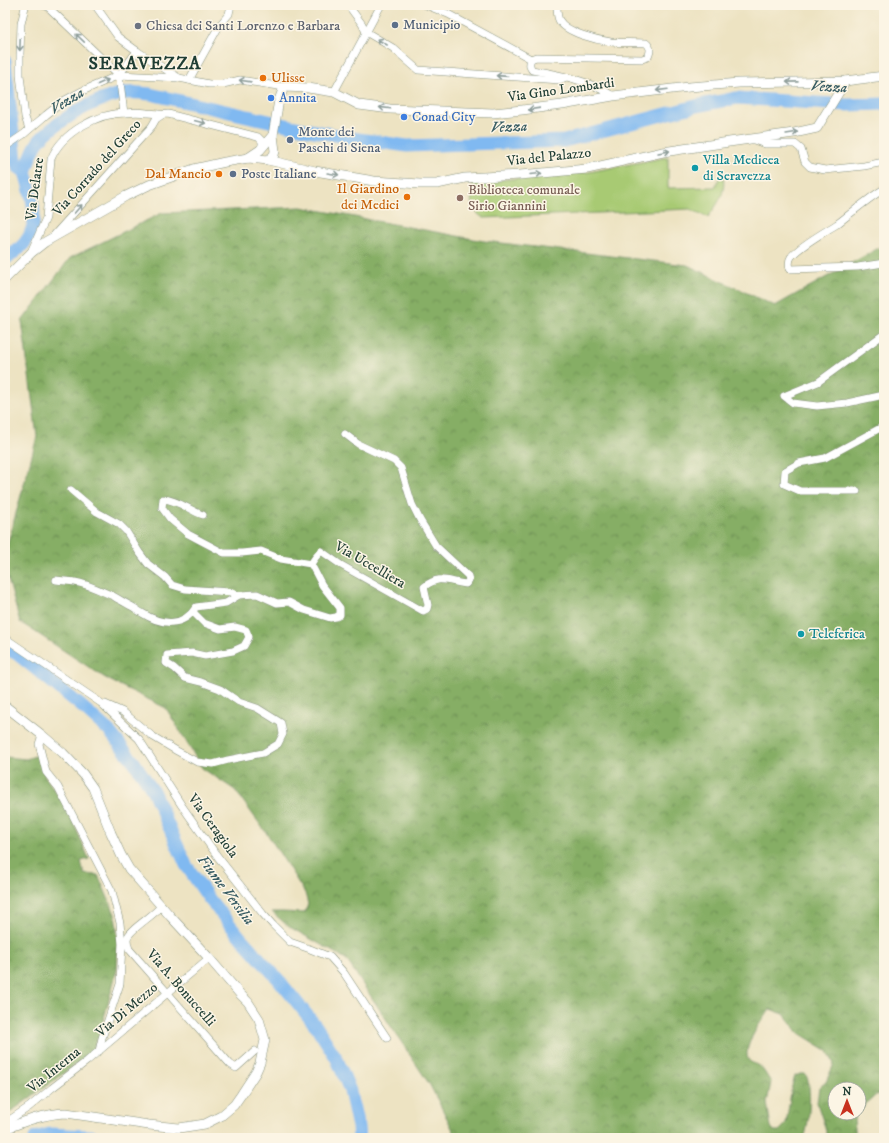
<svg xmlns="http://www.w3.org/2000/svg" width="889" height="1143" viewBox="0 0 889 1143" font-family="'IM FELL DW Pica',serif">
  <style>
    .green { fill: #a8ca73; stroke: #648454 }
    .forest { fill: url(#forest-crowns); stroke: #52764c }
    .lines { fill: none; stroke-linecap: round; stroke-linejoin: round }
    .river { stroke: #80b9f1; stroke-width: 13 }
    .minor-casing { stroke: #86907b; stroke-width: 8 }
    .secondary-casing { stroke: #86907b; stroke-width: 10 }
    .minor { stroke: #fff; stroke-width: 7 }
    .secondary { stroke: #fff; stroke-width: 9 }
    .oneway { stroke: #8f9e9a }
    .service-dot { fill: #5c6f8a; stroke: #fcf5e5; stroke-width: 1.5 }
    .worship-dot { fill: #6b7280; stroke: #fcf5e5; stroke-width: 1.5 }
    .food-dot { fill: #e8710a; stroke: #fcf5e5; stroke-width: 1.5 }
    .shop-dot { fill: #3f7fe0; stroke: #fcf5e5; stroke-width: 1.5 }
    .culture-dot { fill: #0f9aa8; stroke: #fcf5e5; stroke-width: 1.5 }
    .education-dot { fill: #8d6e63; stroke: #fcf5e5; stroke-width: 1.5 }
    .labels { text-anchor: middle; dominant-baseline: central; stroke-width: 3; stroke-linejoin: round; paint-order: stroke }
    .service-label { font-size: 14px; fill: #4e5e75; stroke: #fcf5e5; text-anchor: start }
    .worship-label { font-size: 14px; fill: #5b616d; stroke: #fcf5e5; text-anchor: start }
    .food-label { font-size: 14px; fill: #c56008; stroke: #fcf5e5; text-anchor: end }
    .street-label { font-size: 14px; fill: #1f3d34; stroke: #fcf5e5 }
    .shop-label { font-size: 14px; fill: #366cbe; stroke: #fcf5e5; text-anchor: start }
    .culture-label { font-size: 14px; fill: #0d838f; stroke: #fcf5e5; text-anchor: start }
    .education-label { font-size: 14px; fill: #785e54; stroke: #fcf5e5; text-anchor: start }
    .water-label { font-size: 15px; font-style: italic; fill: #375c63; stroke: #fcf5e5 }
    .district-label { font-size: 18px; font-weight: bold; letter-spacing: 1px; fill: #1f3d34; stroke: #fcf5e5 }
  </style>
  <defs>
    <pattern id="forest-crowns" width="20" height="18" patternUnits="userSpaceOnUse"><rect width="20" height="18" fill="#86ae65"/><path d="M2 6a3 3 0 1 1 6 0M12 15a3 3 0 1 1 6 0" fill="none" stroke="#6d8f54"/></pattern>
  </defs>
  <rect width="100%" height="100%" fill="#fcf5e5"/>
  <filter id="ink" filterUnits="userSpaceOnUse"><feTurbulence type="fractalNoise" baseFrequency=".025" numOctaves="2"/><feDisplacementMap in="SourceGraphic" scale="8" xChannelSelector="R" yChannelSelector="G"/><feConvolveMatrix kernelMatrix="1 2 1 2 8 2 1 2 1" color-interpolation-filters="sRGB"/></filter>
  <filter id="wash" filterUnits="userSpaceOnUse"><feTurbulence type="fractalNoise" baseFrequency=".012" numOctaves="4" result="noise"/><feDisplacementMap in="SourceGraphic" scale="16" xChannelSelector="R" yChannelSelector="G"/><feGaussianBlur stdDeviation="0.9" result="paint"/><feColorMatrix in="noise" values="0 0 0 0 0 0 0 0 0 0 0 0 0 0 0 0 0 1.4 0 .05"/><feComposite in="paint" operator="in"/></filter>
  <g filter="url(#wash)">
    <rect width="100%" height="100%" fill="#ede3c2"/>
    <path class="green" d="M 668,157 L 668,188 L 715,187 L 722,173 C 728,190 718,204 708,217 L 690,209 L 484,218 C 468,209 471,201 473,184 L 476,182 L 589,172 Z"/>
    <g class="forest">
      <path d="M 301,207 L 484,241 L 687,265 L 775,306 L 884,245 L 884,1093 L 876,1095 L 859,1110 L 859,1089 L 835,1089 L 835,1113 L 857,1113 L 854,1120 L 856,1138 L 826,1138 L 826,1130 L 817,1103 L 819,1088 L 826,1082 L 834,1064 L 828,1051 L 799,1033 L 784,1014 L 770,1009 C 763,1018 742,1047 748,1059 C 750,1063 754,1063 758,1065 C 763,1068 767,1077 771,1082 L 767,1103 L 771,1127 L 774,1131 L 779,1131 L 786,1124 L 792,1086 L 795,1076 L 800,1074 L 805,1074 C 813,1083 809,1127 804,1138 L 457,1138 L 430,1085 L 346,959 L 288,926 L 272,912 L 282,912 L 305,913 L 308,904 L 305,893 L 270,838 L 235,790 L 202,768 L 166,708 L 107,679 L 20,622 L 5,568 L 5,553 L 37,437 L 22,321 L 70,258 L 162,213 Z"/>
      <polygon points="38,755 45,776 69,812 89,859 81,861 84,874 98,875 115,914 118,940 117,970 99,1036 93,1049 79,1062 5,1116 5,757 26,759"/>
    </g>
    <g class="lines">
      <g class="river">
        <polyline points="5,61 16,160 18,167 25,172"/>
        <path d="M 25,172 C 29,162 32,150 39,141 C 43,136 49,131 54,127 C 76,110 99,98 126,93 C 133,92 142,93 150,94 L 309,130 L 358,139 L 407,146 L 564,141 L 696,106 L 737,98 L 848,105 L 884,104"/>
        <path d="M 5,259 C 12,254 21,249 26,241 C 41,221 31,194 25,172"/>
        <polyline points="5,648 17,654 80,705 109,731 134,762 153,791 186,865 210,900 241,938 278,979 316,1026 337,1059 350,1091 358,1127 359,1138"/>
        <polyline points="35,1138 50,1134 89,1136 100,1138"/>
      </g>
    </g>
  </g>
  <g filter="url(#ink)">
    <g class="lines">
      <defs>
        <g id="minor">
          <polyline points="43,5 47,6 119,75"/>
          <polyline points="95,5 118,37 137,51 179,78"/>
          <polyline points="348,5 362,24 366,32 393,48 418,70 559,80 564,78"/>
          <polyline points="426,5 448,14 531,59"/>
          <path d="M 557,5 C 557,10 557,16 559,20 C 566,33 597,40 611,42 C 622,43 634,42 646,43 C 651,47 651,51 648,57 L 642,59 L 536,57 L 531,59 C 529,63 529,66 532,70 C 560,75 589,80 613,96"/>
          <polyline points="25,7 21,24 20,54 20,75 25,117 29,129"/>
          <polyline points="189,80 219,26 229,14 231,5"/>
          <polyline points="334,92 381,5"/>
          <polyline points="124,113 119,75 137,51"/>
          <polyline points="751,139 765,144 795,144 801,149 805,162 810,167 825,170 864,166 884,162"/>
          <polyline points="5,147 24,134 46,115 65,100 80,92 119,75 179,78 209,84 223,84 240,80 284,87"/>
          <path d="M 884,189 C 867,199 853,212 837,224 C 825,232 799,246 791,257 C 789,260 789,265 790,269 L 858,267 L 884,263"/>
          <polyline points="55,234 152,126 156,119 162,115"/>
          <path d="M 31,252 L 46,218 L 51,159 C 62,132 98,113 126,113 C 133,112 140,112 147,113 C 155,113 161,115 168,114 L 258,137 L 262,141 L 262,148"/>
          <polyline points="884,334 818,382 784,396 793,403 817,406 847,403 884,395"/>
          <polyline points="71,490 97,512 119,524 126,531 139,552 148,564 165,577 172,585 185,589 230,592 239,595"/>
          <polyline points="857,491 800,491 784,484 785,471 799,463 825,458 884,426"/>
          <path d="M 203,515 C 189,510 178,500 163,499 L 162,508 L 170,519 L 188,534 L 224,553 L 242,553 L 261,551 L 281,559 L 311,564"/>
          <path d="M 311,564 L 315,558 L 321,551 L 341,565 L 423,611 L 427,609 L 428,605 L 424,587 C 440,574 448,582 466,584 L 469,580 L 468,576 L 436,546 L 420,520 L 412,504 L 401,468 L 394,461 L 358,444 L 345,434"/>
          <path d="M 56,580 C 63,581 69,581 75,582 C 88,584 101,591 113,596 C 118,599 124,602 129,605 C 134,607 138,611 142,613 C 161,625 183,628 196,607 L 226,603 L 239,595 L 257,594 L 277,603 L 289,602 L 304,610 L 330,618 L 336,617 L 340,615 L 340,608 L 322,585 L 311,564"/>
          <polyline points="5,638 101,703 139,739 182,806 218,857 263,914 273,925 290,942 310,949 330,957 344,973 387,1038"/>
          <polyline points="105,704 123,712 152,736 177,751 197,762 213,764 228,760 263,753 278,744 283,734 281,723 257,708 239,702 220,689 201,682 185,678 174,668 166,663 167,655 192,653 205,656 233,651 244,646 249,637 246,630 235,627 220,629 204,623 193,612"/>
          <polyline points="42,735 39,744 46,772 58,787 112,891 120,923 122,944 120,984 102,1038 99,1051"/>
          <path d="M 161,906 C 155,915 128,930 127,939 C 127,942 128,946 129,949 L 230,1064 L 236,1068 L 255,1051"/>
          <polyline points="5,1123 29,1107 52,1088 87,1061 209,958"/>
        </g>
        <g id="secondary">
          <polyline points="248,158 260,150 273,135"/>
          <polyline points="268,160 274,155 275,151 273,135 279,100 284,87 308,88 334,92 359,105 390,109 493,113 522,110 562,105 613,96 689,87 739,83 845,81 884,76"/>
          <polyline points="5,279 31,253 45,242 126,196 149,185 194,169 225,162 248,158 268,160 315,171 374,181 420,184 437,184 465,178 520,175 587,169 663,152 729,142 794,133 817,128 839,92 845,81"/>
          <path d="M 5,706 L 42,735 L 63,753 L 83,774 L 93,788 L 111,833 L 121,855 L 129,869 L 171,917 L 209,958 L 240,994 L 248,1002 L 259,1019 L 265,1040 L 260,1063 L 256,1072 L 241,1095 L 234,1105 L 221,1116 L 205,1124 L 179,1128 L 149,1125 L 66,1113 C 44,1114 25,1121 5,1129"/>
        </g>
      </defs>
      <use href="#minor" class="minor-casing"/>
      <use href="#secondary" class="secondary-casing"/>
      <use href="#minor" class="minor"/>
      <use href="#secondary" class="secondary"/>
    </g>
    <defs><path id="oneway-shaft" d="M-6 0H5M1.5-3L5.5 0L1.5 3" fill="none" stroke-width="1.6" stroke-linecap="round" stroke-linejoin="round"/></defs>
    <g class="oneway">
      <use href="#oneway-shaft" transform="translate(80 38) rotate(-136)"/>
      <use href="#oneway-shaft" transform="translate(382 42) rotate(-150)"/>
      <use href="#oneway-shaft" transform="translate(20 45) rotate(92)"/>
      <use href="#oneway-shaft" transform="translate(502 76) rotate(-176)"/>
      <use href="#oneway-shaft" transform="translate(245 81) rotate(-172)"/>
      <use href="#oneway-shaft" transform="translate(103 82) rotate(-24)"/>
      <use href="#oneway-shaft" transform="translate(792 82) rotate(179)"/>
      <use href="#oneway-shaft" transform="translate(662 90) rotate(173)"/>
      <use href="#oneway-shaft" transform="translate(385 108) rotate(-173)"/>
      <use href="#oneway-shaft" transform="translate(534 109) rotate(172)"/>
      <use href="#oneway-shaft" transform="translate(200 122) rotate(14)"/>
      <use href="#oneway-shaft" transform="translate(792 133) rotate(-9)"/>
      <use href="#oneway-shaft" transform="translate(664 152) rotate(-10)"/>
      <use href="#oneway-shaft" transform="translate(333 174) rotate(9)"/>
      <use href="#oneway-shaft" transform="translate(536 174) rotate(-5)"/>
      <use href="#oneway-shaft" transform="translate(78 209) rotate(-48)"/>
    </g>
  </g>
  <g class="service-dot">
    <circle cx="395" cy="25" r="4"/>
    <circle cx="290" cy="140" r="4"/>
    <circle cx="233" cy="174" r="4"/>
  </g>
  <circle class="worship-dot" cx="138" cy="26" r="4"/>
  <g class="food-dot">
    <circle cx="263" cy="78" r="4"/>
    <circle cx="219" cy="174" r="4"/>
    <circle cx="407" cy="197" r="4"/>
  </g>
  <g class="shop-dot">
    <circle cx="271" cy="98" r="4"/>
    <circle cx="404" cy="117" r="4"/>
  </g>
  <g class="culture-dot">
    <circle cx="695" cy="168" r="4"/>
    <circle cx="801" cy="634" r="4"/>
  </g>
  <circle class="education-dot" cx="460" cy="198" r="4"/>
  <g class="labels">
    <g class="service-label">
      <text x="403" y="25">Municipio</text>
      <text x="298" y="132">Monte dei<tspan x="298" dy="16">Paschi di Siena</tspan></text>
      <text x="241" y="174">Poste Italiane</text>
    </g>
    <g class="worship-label">
      <text x="146" y="26">Chiesa dei Santi Lorenzo e Barbara</text>
    </g>
    <g class="food-label">
      <text x="271" y="78" text-anchor="start">Ulisse</text>
      <text x="211" y="174">Dal Mancio</text>
      <text x="399" y="189">Il Giardino<tspan x="399" dy="16">dei Medici</tspan></text>
    </g>
    <g class="street-label">
      <text transform="translate(561 90) rotate(-8)">Via Gino Lombardi</text>
      <text transform="translate(549 157) rotate(-6)">Via del Palazzo</text>
      <text transform="translate(97 168) rotate(-48)">Via Corrado del Greco</text>
      <text transform="translate(35 189) rotate(-82)">Via Delatre</text>
      <text transform="translate(370 565) rotate(30)">Via Uccelliera</text>
      <text transform="translate(213 826) rotate(54)">Via Ceragiola</text>
      <text transform="translate(181 988) rotate(49)">Via A. Bonuccelli</text>
      <text transform="translate(127 1010) rotate(-40)">Via Di Mezzo</text>
      <text transform="translate(54 1070) rotate(-39)">Via Interna</text>
    </g>
    <g class="shop-label">
      <text x="279" y="98">Annita</text>
      <text x="412" y="117">Conad City</text>
    </g>
    <g class="culture-label">
      <text x="703" y="160">Villa Medicea<tspan x="703" dy="16">di Seravezza</tspan></text>
      <text x="809" y="634">Teleferica</text>
    </g>
    <g class="education-label">
      <text x="468" y="190">Biblioteca comunale<tspan x="468" dy="16">Sirio Giannini</tspan></text>
    </g>
    <g class="water-label">
      <text transform="translate(829 87) rotate(3)">Vezza</text>
      <text transform="translate(67 101) rotate(-32)">Vezza</text>
      <text transform="translate(509 127) rotate(-2)">Vezza</text>
      <text transform="translate(226 890) rotate(53)">Fiume Versilia</text>
    </g>
    <g class="district-label">
      <text x="145" y="64">SERAVEZZA</text>
    </g>
  </g>
  <rect width="889" height="1143" fill="none" stroke="#fcf5e5" stroke-width="20"/>
  <g transform="translate(847 1101)"><circle r="19" fill="#fcf5e5" stroke="#a4ab9e"/>
  <path d="M0-3L7 15L0 10L-7 15Z" fill="#c8321e"/>
  <text y="-6" font-size="11" font-weight="bold" text-anchor="middle" fill="#1f3d34">N</text>
  </g>
</svg>
